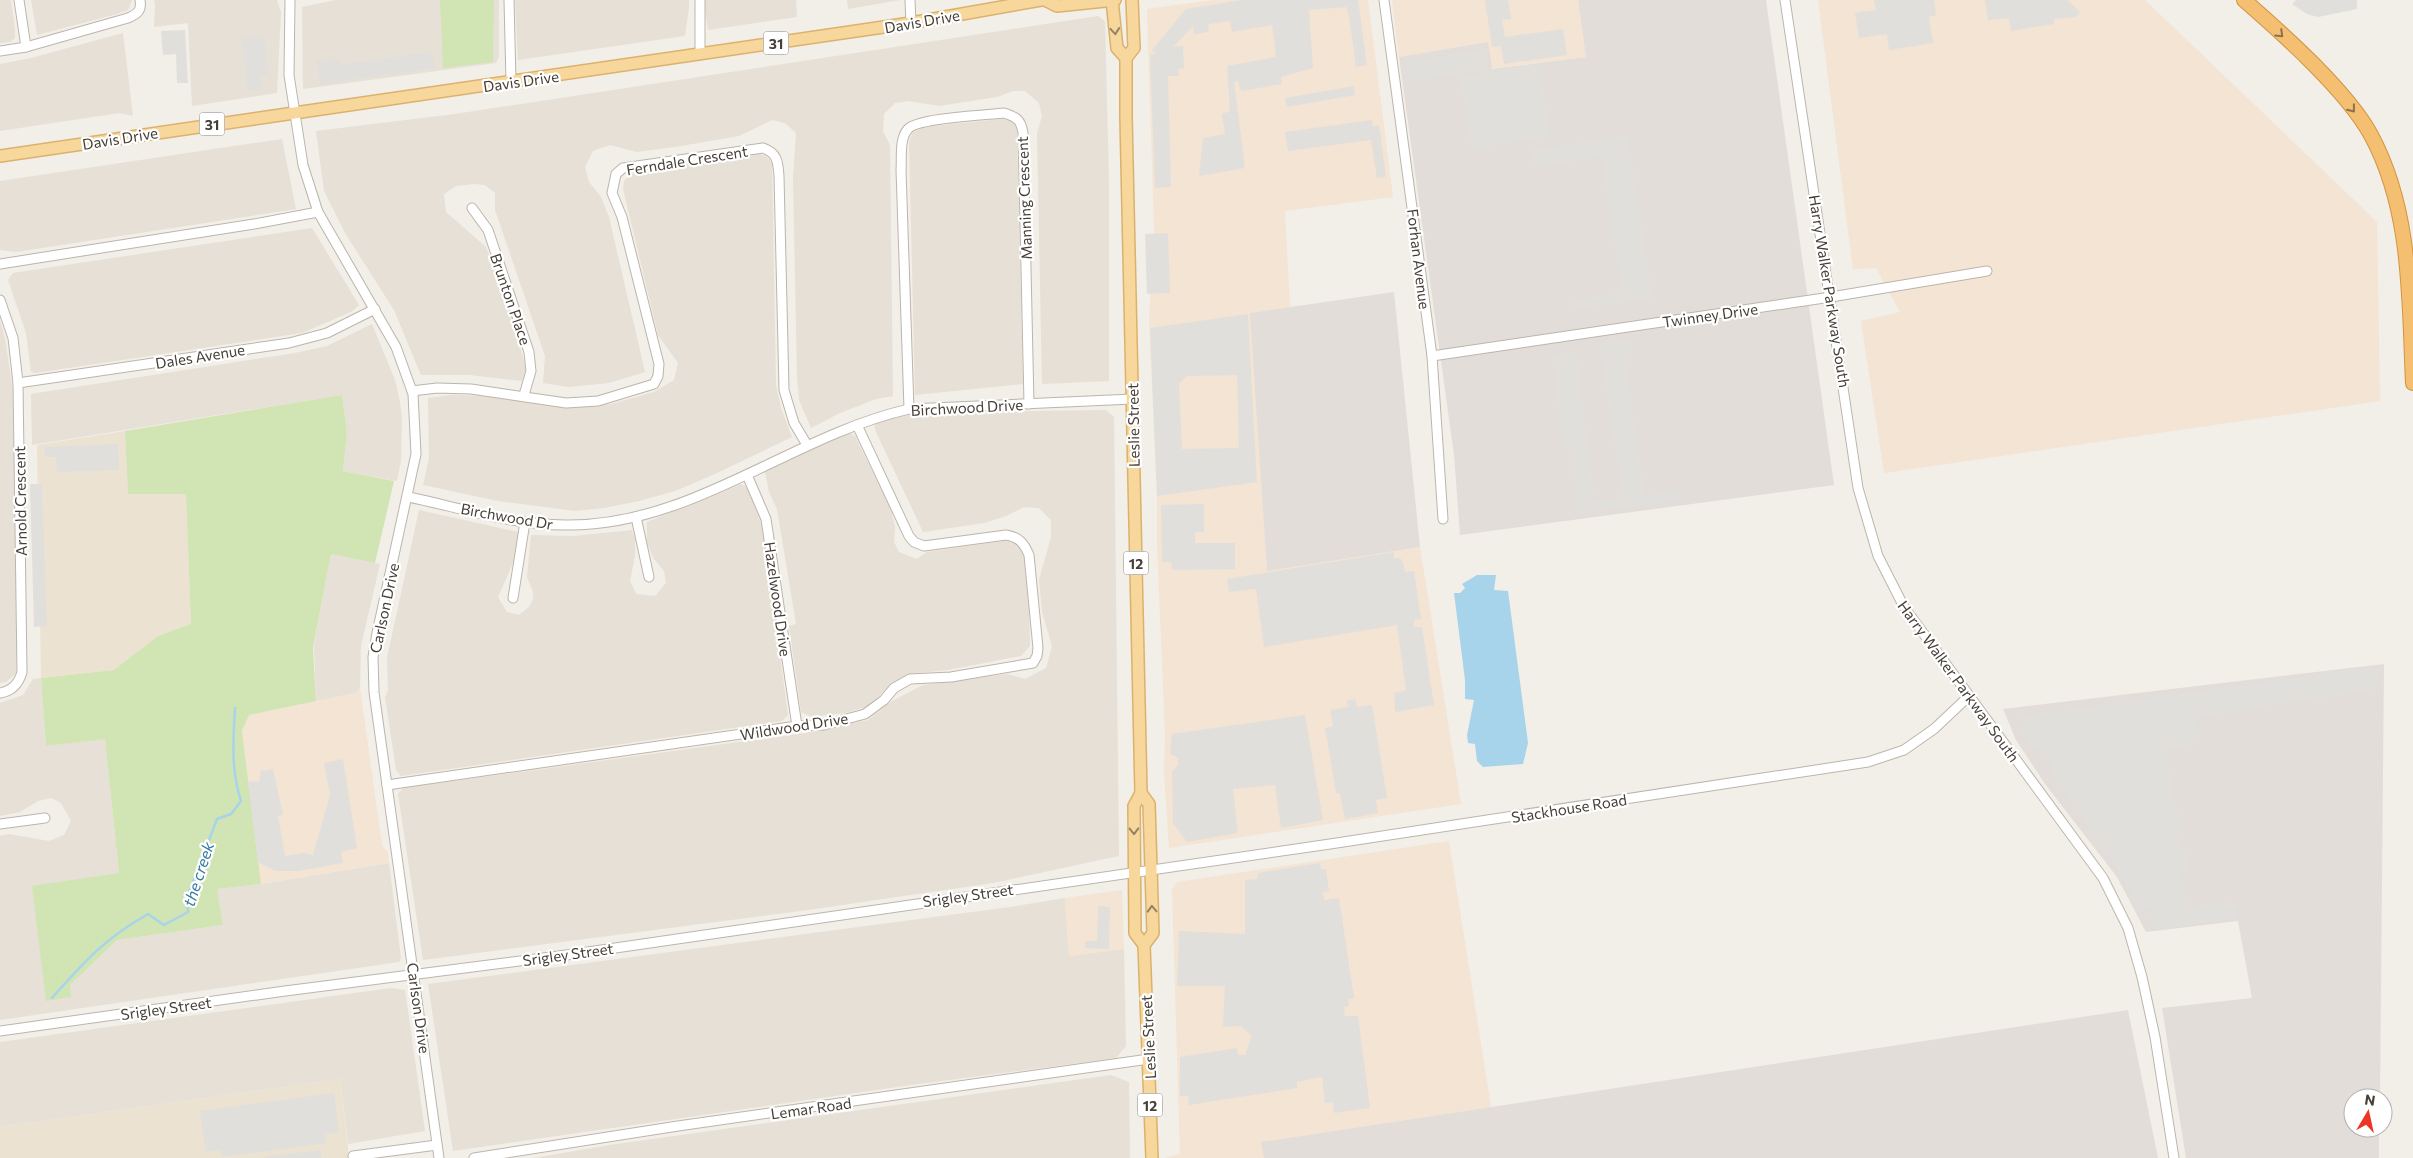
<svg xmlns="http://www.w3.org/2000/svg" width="2413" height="1158" viewBox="0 0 2413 1158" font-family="Commissioner,sans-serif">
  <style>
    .residential { fill: #e6e0d6 }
    .commercial { fill: #f3e4d4 }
    .industrial { fill: #e2ddd9 }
    .education { fill: #ebe2d2 }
    .green { fill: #d1e4b3 }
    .parking { fill: #e1dfdc; fill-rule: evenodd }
    .water { fill: #a8d4eb }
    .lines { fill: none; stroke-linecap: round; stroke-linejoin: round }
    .stream { stroke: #a8d4eb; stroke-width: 2.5 }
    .minor-casing { stroke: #bdb5ab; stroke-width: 11 }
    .major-casing { stroke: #dbb26d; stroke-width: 14 }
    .highway-casing { stroke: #d39341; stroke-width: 16 }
    .minor { stroke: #fff; stroke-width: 9 }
    .major { stroke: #f7d79c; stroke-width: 11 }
    .highway { stroke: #f4bf71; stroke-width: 14 }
    .oneway { stroke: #958364 }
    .oneway2 { stroke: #8b724e }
    .labels { text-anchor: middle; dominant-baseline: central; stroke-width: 4.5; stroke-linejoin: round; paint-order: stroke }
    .shield { fill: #fff; stroke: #7d7973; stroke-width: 1 }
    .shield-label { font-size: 14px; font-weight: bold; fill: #453f37 }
    .street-label { font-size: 15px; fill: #453f37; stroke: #fff }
    .water-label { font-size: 16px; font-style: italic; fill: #357ba2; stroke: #fff }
  </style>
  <rect width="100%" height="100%" fill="#f2eee8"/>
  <g class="residential">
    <polygon points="0,0 11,0 15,29 15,38 10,42 0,43"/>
    <polygon points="31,0 132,0 128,10 117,14 37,35"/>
    <polygon points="154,0 277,0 281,12 277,93 192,106 188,23 154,27 155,5"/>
    <polygon points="336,0 499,0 499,57 496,63 303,89 302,7"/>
    <polygon points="515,0 689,0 689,7 685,36 518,60"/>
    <polygon points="704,0 796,0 797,17 708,30"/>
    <polygon points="847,0 900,0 848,9"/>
    <polygon points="1098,16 1105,21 1109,181 1109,381 1042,384 1037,133 1042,116 1039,103 1025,91 1013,91 997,97 939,106 909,101 895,103 884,114 883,131 890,145 893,396 876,399 840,413 811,428 799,400 797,377 793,178 796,133 785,123 772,120 739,136 681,146 637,152 610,145 593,151 585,167 589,182 601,197 609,217 645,372 609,383 569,387 543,383 545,356 495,210 495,193 485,185 474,184 456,186 444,194 446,212 486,247 503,293 526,367 522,381 469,375 421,375 394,310 345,233 324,191 316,131 455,114"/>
    <polygon points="123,33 133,116 119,113 0,131 0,64 31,58"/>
    <polygon points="1011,118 1017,130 1023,384 915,395 909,142 913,132 924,127"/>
    <polygon points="282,139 296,209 16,252 0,250 0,181"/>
    <polygon points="758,154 766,156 772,163 776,385 781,408 792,437 715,474 675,491 639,501 604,508 575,511 498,501 423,485 429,458 428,398 452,395 492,396 573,407 611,404 654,392 674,380 678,363 658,335 623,189 624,181 632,174"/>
    <polygon points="312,228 359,305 351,312 302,333 35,373 31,372 26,333 8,280 13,273"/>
    <polygon points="0,321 5,338 13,393 17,646 16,673 6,682 0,683"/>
    <polygon points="372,324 395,380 400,402 402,418 401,461 397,481 343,471 347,432 342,395 32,445 31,394 295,353 327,346"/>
    <polygon points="1106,410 1114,417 1119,856 993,883 808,910 423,960 398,794 403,788 805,733 868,720 892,701 923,685 1007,674 1025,679 1046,668 1052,646 1042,612 1039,580 1051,537 1051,520 1039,508 1024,507 1006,516 984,523 923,532 876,432 874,422 903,415 953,412"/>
    <polygon points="847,432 855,436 891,510 895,526 894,542 899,552 917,559 927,552 1002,541 1015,541 1023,548 1029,603 1030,646 1021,656 948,670 908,674 887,688 869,706 845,713 812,717 801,712 789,626 796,624 777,509 769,492 765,472"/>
    <polygon points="741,484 747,487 763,528 788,715 782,721 401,776 396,770 385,697 388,690 387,658 419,510 518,532 514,561 498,597 507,612 519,615 529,607 533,599 533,592 527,577 531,535 574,536 632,530 635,539 635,556 630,581 636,594 655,596 666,583 664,571 654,559 647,543 647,522"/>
    <polygon points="331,554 380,564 361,646 360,688 356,693 316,701 314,645"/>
    <polygon points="41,678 46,746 105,738 119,873 70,985 117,940 223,925 216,889 261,884 389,863 401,958 399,962 0,1020 0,836 9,834 49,841 64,835 71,821 61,803 51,798 38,801 20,812 0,816 0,703 23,695 33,679"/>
    <polygon points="1065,898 1069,956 1124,949 1126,1046 1116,1058 911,1085 453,1151 428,984 1010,907"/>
    <polygon points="391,988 405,990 425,1131 348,1144 340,1079 0,1127 0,1042"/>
    <polygon points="1111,1075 1129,1082 1130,1158 534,1158 609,1145"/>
  </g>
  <g class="commercial">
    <polygon points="1213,0 1368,0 1393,197 1285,211 1290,307 1251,313 1267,570 1420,547 1461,804 1169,848 1164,772 1165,735 1157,546 1157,496 1149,319 1154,229 1147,9"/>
    <polygon points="1392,0 1578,0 1586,57 1491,69 1487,42 1399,57"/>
    <polygon points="1818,0 2145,0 2377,222 2380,401 1884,473 1861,321 1900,312 1876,268 1853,269"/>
    <polygon points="360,688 382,845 388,853 389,863 261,884 242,731 249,715 355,693"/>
    <polygon points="1449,841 1491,1107 1262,1142 1264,1158 1165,1158 1180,1154 1172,890 1177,882"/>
    <polygon points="1122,890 1124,949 1069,956 1065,898"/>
  </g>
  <g class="industrial">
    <polygon points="1578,0 1766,0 1834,485 1460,535 1454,455 1399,57 1488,42 1492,69 1586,57"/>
    <polygon points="1394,292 1420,547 1267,571 1250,313"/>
    <polygon points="2384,664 2380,1098 2353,1098 2353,1128 2379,1128 2379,1158 2186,1158 2162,1008 2252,998 2238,921 2146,932 2117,877 2045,784 2016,740 2003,709"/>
    <polygon points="2128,1010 2158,1158 1264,1158 1261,1142"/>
  </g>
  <g class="education">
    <polygon points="125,431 128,494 186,494 191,624 158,636 114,670 41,678 37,445"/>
    <polygon points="340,1079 349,1158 0,1158 0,1127"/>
  </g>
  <g class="green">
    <polygon points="440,0 494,0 493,62 443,68"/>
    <polygon points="342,395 347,432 343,471 394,481 375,563 331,554 313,648 316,701 249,715 242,731 261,884 217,889 223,925 117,940 70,985 71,997 46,1001 32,886 119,873 105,739 46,746 41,678 114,670 158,636 191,624 186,494 128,494 125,431"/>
  </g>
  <g class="parking">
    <polygon points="1243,0 1358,0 1367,65 1356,67 1349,16 1346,7 1309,10 1313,68 1281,77 1282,84 1241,91 1238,81 1234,82 1245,168 1199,176 1203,138 1225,134 1222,114 1230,111 1227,66 1276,57 1272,25 1232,32 1230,21 1209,24 1208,32 1194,34 1193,26 1173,47 1183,46 1184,68 1178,69 1179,76 1168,76 1171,187 1155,188 1150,55 1157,53 1152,50 1186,9"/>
    <polygon points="1485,0 1508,0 1511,19 1502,20 1505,37 1563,29 1567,55 1504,64 1501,46 1492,47"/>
    <polygon points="1874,0 1934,0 1936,15 1929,17 1933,43 1889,50 1887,34 1859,38 1855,13 1876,10"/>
    <polygon points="1985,0 2067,0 2080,12 2076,17 2054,19 2054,24 2011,31 2009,18 1988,20"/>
    <polygon points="2296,0 2357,0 2357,9 2318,17 2307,14 2292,4"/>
    <polygon points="185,30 188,83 177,83 176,54 163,55 161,31"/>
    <polygon points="264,36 268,74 260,76 261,89 248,91 242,38"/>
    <polygon points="1485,50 1487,70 1408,81 1405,62"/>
    <polygon points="432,52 435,68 320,84 317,61 339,58 340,65"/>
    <polygon points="1538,64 1550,136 1473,149 1461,77"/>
    <polygon points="1354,86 1355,95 1287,107 1285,98"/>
    <polygon points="1372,120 1373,126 1379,125 1386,177 1377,178 1371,140 1288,151 1285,132"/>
    <polygon points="1627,136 1652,298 1574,308 1573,301 1622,293 1602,157 1534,166 1532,150"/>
    <polygon points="1168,233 1170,293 1147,294 1145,234"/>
    <path d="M 1248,314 L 1257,482 L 1157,496 L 1150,328 ZM 1237,375 L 1239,448 L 1182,449 L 1179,384 L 1187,376 Z"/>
    <polygon points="1629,340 1632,357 1625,358 1644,496 1680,491 1681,500 1577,514 1574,448 1564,449 1553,355 1576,352 1594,502 1623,498 1600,345"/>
    <polygon points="118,444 119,470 57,472 56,457 45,457 44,447"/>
    <polygon points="30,484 42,484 47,626 34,627"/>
    <polygon points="1204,504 1204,532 1195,532 1195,543 1235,543 1235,569 1172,570 1171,562 1162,562 1161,505"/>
    <polygon points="1394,552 1394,558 1400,558 1403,562 1405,572 1414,571 1421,619 1414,620 1414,627 1422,627 1434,705 1395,712 1394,693 1406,690 1397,625 1264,647 1256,589 1229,592 1227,579"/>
    <polygon points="2372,667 2372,673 2378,673 2377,688 2197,717 2201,743 2166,748 2175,810 2181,810 2182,829 2177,830 2180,852 2186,852 2188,871 2181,873 2187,908 2234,902 2237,918 2154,929 2150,908 2141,909 2100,842 2050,770 2054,765 2039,746 2033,751 2021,731 2026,729 2021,717"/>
    <polygon points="1355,699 1357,707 1372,705 1387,798 1376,800 1378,813 1345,819 1340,793 1336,793 1325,728 1333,726 1330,710 1348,707 1347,701"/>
    <polygon points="1305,715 1323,820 1281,828 1275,785 1233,789 1238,833 1187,842 1173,823 1172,772 1178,765 1178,758 1170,754 1172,734"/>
    <polygon points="343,759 357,848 341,852 343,863 298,871 275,871 258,862 248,782 259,781 261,771 273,769 283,815 278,816 285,856 304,853 313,855 330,795 324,763"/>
    <polygon points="1320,863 1321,869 1326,869 1329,891 1323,892 1324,900 1339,898 1354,998 1348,999 1349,1006 1344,1007 1345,1016 1358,1016 1370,1108 1334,1113 1333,1102 1325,1103 1322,1077 1297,1082 1297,1088 1189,1105 1188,1096 1180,1096 1180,1057 1237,1048 1238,1055 1245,1055 1252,1036 1241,1026 1223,1027 1225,986 1177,986 1179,931 1245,934 1245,880 1257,879 1258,873"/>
    <polygon points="1098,906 1110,907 1109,949 1085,948 1085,941 1097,941"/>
    <polygon points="334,1093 339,1132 325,1134 326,1143 222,1157 221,1150 206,1152 200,1111"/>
    <polygon points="321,1150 321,1158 263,1158 270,1156"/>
  </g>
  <polygon class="water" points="1477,575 1496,575 1494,590 1508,591 1528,743 1523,764 1483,767 1477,761 1475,744 1468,743 1467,735 1474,700 1465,699 1465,680 1454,593 1460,593 1465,588 1462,584"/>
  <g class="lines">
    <path class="stream" d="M 52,998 C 85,961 104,939 148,914 L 164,925 L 188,912 L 187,898 L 217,819 L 231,814 L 241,801 C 231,771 233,740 235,708"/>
    <defs>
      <g id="minor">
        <polyline points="19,0 26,47"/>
        <polyline points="290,0 289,75 303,165 318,212 396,347 413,394 416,454 377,633 373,657 374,692 439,1158"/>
        <polyline points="509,0 511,82"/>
        <polyline points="700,0 700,54"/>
        <polyline points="910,0 911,23"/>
        <polyline points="1384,0 1432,356 1443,519"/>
        <polyline points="1785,0 1858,488 1878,556 1904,607 2103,878 2128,928 2142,977 2155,1037 2174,1158"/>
        <path d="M 0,51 L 26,47 L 128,18 C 137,14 142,11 140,0"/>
        <polyline points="472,208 488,230 529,352 531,371 524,395"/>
        <polyline points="0,264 254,224 318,212"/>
        <path d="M 0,300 L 13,338 L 18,383 L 22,672 C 19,683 12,691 0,693"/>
        <polyline points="1432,356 1831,297 1987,271"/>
        <polyline points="18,383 289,343 327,333 375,309"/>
        <path d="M 412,391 L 437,388 L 471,389 L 566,403 L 598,401 L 654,384 L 658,376 L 659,364 L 622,217 L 612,193 L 616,174 L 623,168 L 763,148 C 777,153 778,161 779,176 L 784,390 L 794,423 L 807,445"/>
        <path d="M 909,409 L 901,170 C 902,158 899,139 908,129 C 917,118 987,115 1004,113 C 1017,117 1021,120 1023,133 L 1029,404"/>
        <polyline points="747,475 766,519 797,726"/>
        <path d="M 409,497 C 461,508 516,526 569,525 C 694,525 791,436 909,409 L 1133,399"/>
        <polyline points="636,517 649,577"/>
        <polyline points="513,598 525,522"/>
        <path d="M 387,785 L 797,726 L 824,725 L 865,714 L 884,700 L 894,688 L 910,679 L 951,677 L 1033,663 L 1037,656 L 1038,648 L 1029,555 C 1024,543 1019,537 1006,535 L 924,546 L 914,542 L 909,536 L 857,425"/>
        <polyline points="0,824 45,818"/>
        <polyline points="0,1031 285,991 574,954 1330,844 1868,762 1904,750 1934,729 1968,697"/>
        <polyline points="353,1156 437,1145"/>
        <polyline points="474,1158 678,1126 1149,1059"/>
      </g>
      <g id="major">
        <polyline points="1045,0 1057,6 1115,0"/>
        <polyline points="1112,0 1117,48 1126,58"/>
        <polyline points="1132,0 1134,48 1126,58 1126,117 1141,793 1134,806 1135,933 1144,945 1152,1158"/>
        <polyline points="0,156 911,23 1041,0"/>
        <polyline points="1141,793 1149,804 1153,933 1144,945"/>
      </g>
      <path id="highway" d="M 2244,0 C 2283,34 2347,91 2371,135 C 2412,211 2409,299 2413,383"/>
    </defs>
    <use href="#minor" class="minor-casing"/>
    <use href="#major" class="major-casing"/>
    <use href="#highway" class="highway-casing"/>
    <use href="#minor" class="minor"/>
    <use href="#major" class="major"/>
    <use href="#highway" class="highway"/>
  </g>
  <defs><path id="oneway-chevron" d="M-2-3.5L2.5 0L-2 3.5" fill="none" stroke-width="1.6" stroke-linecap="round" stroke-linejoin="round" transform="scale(1.25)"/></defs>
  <g class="oneway">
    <use href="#oneway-chevron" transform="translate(1115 31) rotate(85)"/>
    <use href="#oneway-chevron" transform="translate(1134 831) rotate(89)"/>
    <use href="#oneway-chevron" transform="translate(1152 909) rotate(-92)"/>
  </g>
  <g class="oneway2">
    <use href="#oneway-chevron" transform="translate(2280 34) rotate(44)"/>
    <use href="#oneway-chevron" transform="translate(2352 109) rotate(52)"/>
  </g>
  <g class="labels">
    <g class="shield">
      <rect x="763.5" y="31.5" width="25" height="23" rx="4"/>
      <rect x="199.5" y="112.5" width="25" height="23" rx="4"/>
      <rect x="1123.5" y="551.5" width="25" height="23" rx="4"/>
      <rect x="1137.5" y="1093.5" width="25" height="23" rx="4"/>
    </g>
    <g class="shield-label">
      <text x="776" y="43">31</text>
      <text x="212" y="124">31</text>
      <text x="1136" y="563">12</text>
      <text x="1150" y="1105">12</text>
    </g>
    <g class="street-label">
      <text transform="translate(922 21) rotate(-10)">Davis Drive</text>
      <text transform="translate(521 81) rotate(-8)">Davis Drive</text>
      <text transform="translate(120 138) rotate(-9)">Davis Drive</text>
      <text transform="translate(687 160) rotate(-9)">Ferndale Crescent</text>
      <text transform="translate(1024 198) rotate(-92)">Manning Crescent</text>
      <text transform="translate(1419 259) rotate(83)">Forhan Avenue</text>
      <text transform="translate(1830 291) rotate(81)">Harry Walker Parkway South</text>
      <text transform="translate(511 299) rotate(71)">Brunton Place</text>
      <text transform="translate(1710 315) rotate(-8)">Twinney Drive</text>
      <text transform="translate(200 356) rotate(-9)">Dales Avenue</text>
      <text transform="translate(967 407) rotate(-3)">Birchwood Drive</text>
      <text transform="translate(1133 425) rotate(-91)">Leslie Street</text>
      <text transform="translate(20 501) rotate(-91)">Arnold Crescent</text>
      <text transform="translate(507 516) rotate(10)">Birchwood Dr</text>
      <text transform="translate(778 599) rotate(82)">Hazelwood Drive</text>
      <text transform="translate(384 608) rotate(-78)">Carlson Drive</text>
      <text transform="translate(1959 681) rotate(54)">Harry Walker Parkway South</text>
      <text transform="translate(794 726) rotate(-9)">Wildwood Drive</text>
      <text transform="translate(1569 808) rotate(-9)">Stackhouse Road</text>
      <text transform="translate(968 895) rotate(-8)">Srigley Street</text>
      <text transform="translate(568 954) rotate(-8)">Srigley Street</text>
      <text transform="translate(166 1008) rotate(-8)">Srigley Street</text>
      <text transform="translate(419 1008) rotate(82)">Carlson Drive</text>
      <text transform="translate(1148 1037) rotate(-93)">Leslie Street</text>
      <text transform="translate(811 1108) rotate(-8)">Lemar Road</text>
    </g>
    <g class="water-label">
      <text transform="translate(198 874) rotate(-72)">the creek</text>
    </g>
  </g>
  <g transform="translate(2368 1113) rotate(9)"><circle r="24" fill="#ffffff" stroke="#b5b2af"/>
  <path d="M0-4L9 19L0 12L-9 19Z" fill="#eb3626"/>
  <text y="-8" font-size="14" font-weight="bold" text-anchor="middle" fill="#453f37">N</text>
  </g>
</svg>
